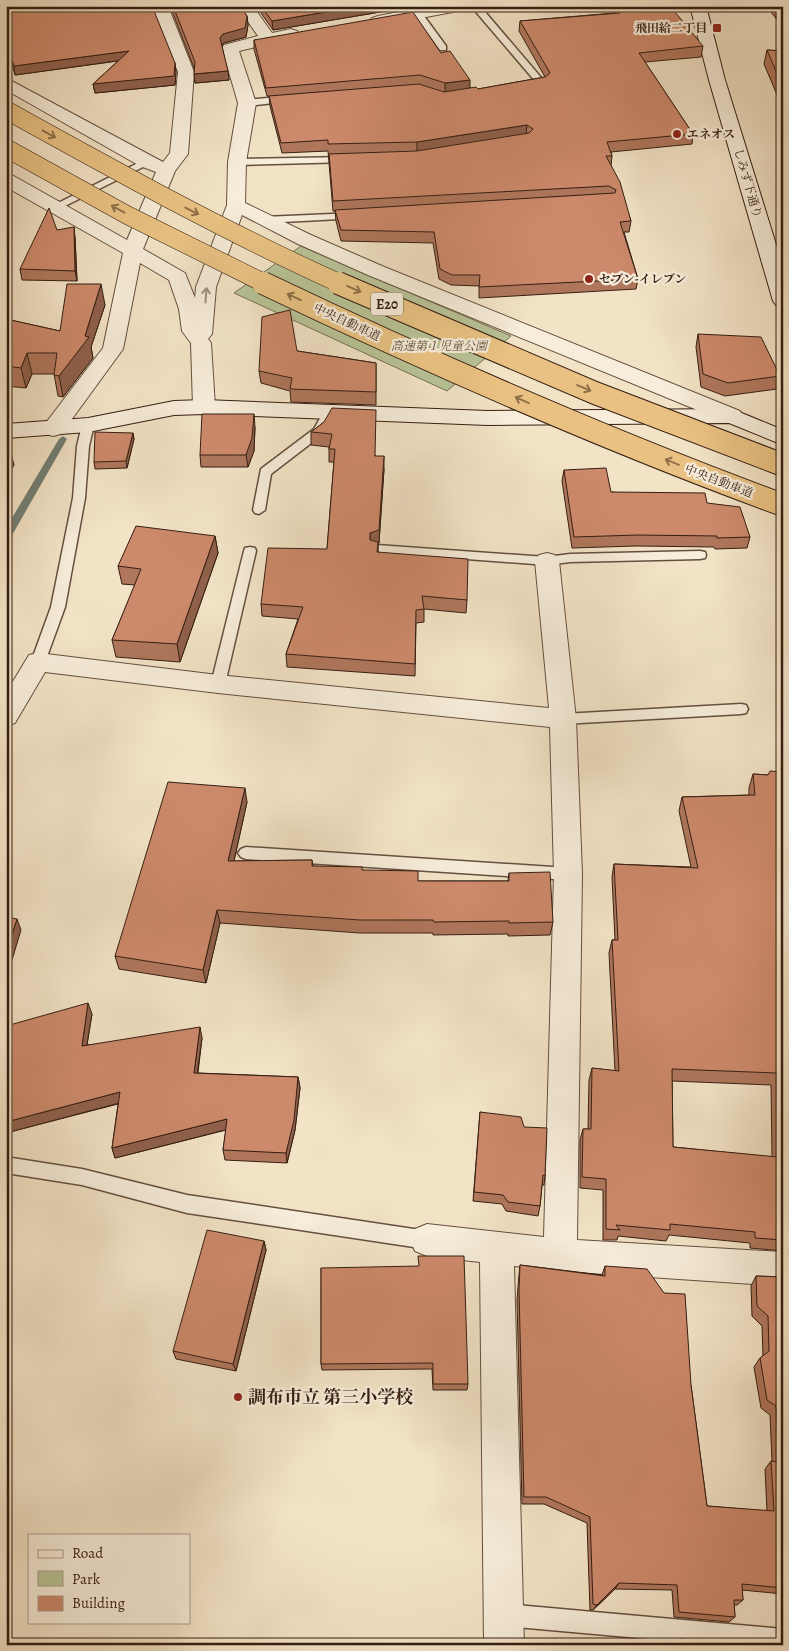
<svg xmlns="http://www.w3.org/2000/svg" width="789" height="1651" viewBox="0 0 789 1651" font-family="Alegreya,'Noto Serif JP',serif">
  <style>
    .green { fill: #b8c497; stroke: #767154 }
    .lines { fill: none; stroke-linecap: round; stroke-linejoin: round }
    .stream { fill: #727e74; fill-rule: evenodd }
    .lane-casing { stroke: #644f3f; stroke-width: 3 }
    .street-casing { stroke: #644f3f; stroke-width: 2 }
    .secondary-casing { stroke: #351e12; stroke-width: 2 }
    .lane { fill: #f7edda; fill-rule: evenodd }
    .street { fill: #f7edda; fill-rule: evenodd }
    .secondary { fill: #f7edda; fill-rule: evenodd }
    .highway-bridge-far1-casing { stroke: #351e12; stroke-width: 19; stroke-linecap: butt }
    .highway-bridge-casing { stroke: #351e12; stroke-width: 24; stroke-linecap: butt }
    .highway-bridge-far1 { stroke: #e9c283; stroke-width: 18 }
    .highway-bridge { stroke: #e9c283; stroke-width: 22 }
    .wall { fill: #af765c; stroke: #351e12; fill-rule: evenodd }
    .shaded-wall { fill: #8f604b; stroke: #351e12 }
    .building { fill: #cc896b; stroke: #351e12; fill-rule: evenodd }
    .oneway { stroke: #8f704a }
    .oneway2 { stroke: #a09080 }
    .poi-dot { fill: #8f2418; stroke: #f7edda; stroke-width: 2 }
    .labels { text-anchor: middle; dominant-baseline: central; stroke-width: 4.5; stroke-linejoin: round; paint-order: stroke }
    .far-poi-label { font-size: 12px; font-weight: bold; fill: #351e12; stroke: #f7edda; text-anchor: start }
    .far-street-label { font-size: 12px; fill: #351e12; stroke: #f7edda }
    .far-park-label { font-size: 12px; font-style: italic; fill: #5c503a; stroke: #f7edda }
    .shield { fill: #f7edda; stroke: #6f5c4e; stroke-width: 1 }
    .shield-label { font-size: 14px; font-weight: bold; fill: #351e12 }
    .near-poi-label { font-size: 18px; font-weight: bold; fill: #351e12; stroke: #f7edda; text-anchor: start }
  </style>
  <rect width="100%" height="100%" fill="#f2e3c6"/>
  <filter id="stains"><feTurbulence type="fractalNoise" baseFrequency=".004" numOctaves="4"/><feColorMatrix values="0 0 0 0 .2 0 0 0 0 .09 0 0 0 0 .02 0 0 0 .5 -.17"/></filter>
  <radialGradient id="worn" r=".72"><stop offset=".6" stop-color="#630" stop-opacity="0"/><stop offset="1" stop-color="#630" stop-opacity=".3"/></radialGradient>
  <polygon class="green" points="301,246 511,336 447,391 234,293"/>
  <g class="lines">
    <polygon class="stream" points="63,436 67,439 11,537 6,540 6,528 59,439"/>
    <defs>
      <g id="lane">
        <polygon points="471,6 480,6 544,81 544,85 525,87 525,83 535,81"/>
        <polygon points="418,11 421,12 446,46 446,50 440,50 414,14"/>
        <polygon points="288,96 293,99 291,101 247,106 242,103 247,100"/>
        <polygon points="348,157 351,158 351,162 237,165 232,162 237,159"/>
        <polygon points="146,159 149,160 149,164 59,209 51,209 50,207"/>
        <polygon points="355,213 359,214 360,216 359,218 264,223 259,220 264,217"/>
        <polygon points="329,408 335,412 323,434 271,474 265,510 259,514 255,513 253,510 261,469 314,429 325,409"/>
        <polygon points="88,421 94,425 89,446 85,498 65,607 45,662 43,666 33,666 31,662 51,607 73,498 77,446 82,425"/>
        <polygon points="377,545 547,557 570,554 700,551 705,552 706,555 705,558 700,559 570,562 547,565 372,552 371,549 372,546"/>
        <polygon points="250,547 255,548 256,551 225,684 223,688 218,689 213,688 211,684 244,551 245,548"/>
        <polygon points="741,704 746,705 748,709 746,713 741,714 563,724 558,723 556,719 558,715 563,714"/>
        <polygon points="246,847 568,868 573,870 576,874 573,878 568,880 246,859 241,857 238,853 241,849"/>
        <polygon points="6,1157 82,1169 187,1195 427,1231 433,1234 436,1240 433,1246 427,1249 187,1213 82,1185 6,1173"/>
        <polygon points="504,1604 783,1629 783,1645 717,1645 504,1626 497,1622 493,1615 497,1608"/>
      </g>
      <g id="street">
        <polygon points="152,6 168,6 194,72 188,154 175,171 143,249 185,273 195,298 196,287 227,205 228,162 238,103 222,48 224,45 258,36 237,6 253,6 272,33 291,29 297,31 299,34 297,37 239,51 256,103 246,162 245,203 311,235 382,266 740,411 743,416 740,421 732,423 724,421 368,275 298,244 242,215 216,287 212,334 208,339 211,343 215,407 212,412 204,414 196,412 193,407 191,343 182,331 179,309 169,280 140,263 123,349 61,434 53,436 45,434 42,429 45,424 103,348 123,253 6,187 6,174 12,175 127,240 156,172 140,166 6,90 6,78 163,162 170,153 178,72"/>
        <polygon points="431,6 466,6 464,9 458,11 378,26 372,24 370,21 372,18 378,16"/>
        <polygon points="547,553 555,555 559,561 576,719 582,874 577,1240 783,1252 783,1286 560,1271 514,1266 524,1645 484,1645 480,1262 427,1256 415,1251 410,1240 415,1229 427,1224 544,1237 554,874 550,727 218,693 45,672 15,723 6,726 6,693 29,655 38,653 218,675 549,708 535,561 539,555"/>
      </g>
      <g id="secondary">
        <polygon points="690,6 706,6 725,80 783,267 783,307 776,305 773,301 709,80"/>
        <polygon points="204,400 488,411 732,409 783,430 783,445 729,423 488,425 204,414 174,415 88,432 6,438 6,424 88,418 174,401"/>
      </g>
    </defs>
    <use href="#lane" class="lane-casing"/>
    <use href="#street" class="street-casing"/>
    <use href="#secondary" class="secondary-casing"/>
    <use href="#lane" class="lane"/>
    <use href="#street" class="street"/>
    <use href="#secondary" class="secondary"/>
    <defs>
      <g id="highway-bridge-far1">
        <path d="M 6,110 C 116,171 226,232 341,284"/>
        <polyline points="6,148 127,215 266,284"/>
      </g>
      <g id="highway-bridge">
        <path d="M 263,283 C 433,364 606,440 783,505"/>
        <polyline points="338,283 595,393 783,465"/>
      </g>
    </defs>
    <use href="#highway-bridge-far1" class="highway-bridge-far1-casing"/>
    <use href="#highway-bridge" class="highway-bridge-casing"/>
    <use href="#highway-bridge-far1" class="highway-bridge-far1"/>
    <use href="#highway-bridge" class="highway-bridge"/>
  </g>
  <g class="wall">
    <polygon points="6,6 175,63 176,72 175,85 95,93 93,84 118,61 15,75 7,45 6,45"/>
    <polygon points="170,6 240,6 247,16 248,25 246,37 224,43 222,46 229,80 195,83 194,68"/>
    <polygon points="256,6 404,6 404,8 273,30"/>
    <polygon points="615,6 703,46 701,57 645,62 693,134 692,144 611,152 612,156 611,166 631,221 629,232 624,232 638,279 636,289 479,298 479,286 451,285 439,279 433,243 341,241 336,221 335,211 333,211 328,151 282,153 270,106 269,96 267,96 254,49 254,40 441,53 470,88 478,89 545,77 519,31 520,21 614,13"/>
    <polygon points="766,6 783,6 783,27"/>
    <polygon points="767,50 783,51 783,109 764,64"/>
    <polygon points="57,230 75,237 77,281 22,280 20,269"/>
    <polygon points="105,305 91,347 93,358 63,397 58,396 54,374 32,374 26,388 6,386 6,319 60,331"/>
    <polygon points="698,334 780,376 777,389 725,396 701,387 696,347"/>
    <polygon points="297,351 376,363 376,405 291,402 290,391 261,383 259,371"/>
    <polygon points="324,422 376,456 384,469 379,543 378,543 378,552 467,600 466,613 424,609 424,622 416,623 415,676 287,667 286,654 298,619 262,616 261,604 327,549 334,462 329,462 329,447 311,445 311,432"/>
    <polygon points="255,427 254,451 248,467 201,467 200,455"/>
    <polygon points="133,433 134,439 127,468 95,469 94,462"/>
    <polygon points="564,470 611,492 707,503 750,537 747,548 715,549 714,547 636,546 572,548 562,481"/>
    <polygon points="215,536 218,553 180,662 116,657 112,640 135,585 122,584 118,566"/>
    <path d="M 783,772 L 783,1251 L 750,1248 L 750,1243 L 669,1235 L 666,1241 L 618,1236 L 617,1240 L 603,1240 L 603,1190 L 580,1188 L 580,1140 L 583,1129 L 588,1129 L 589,1080 L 592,1068 L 615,1071 L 609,953 L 612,940 L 615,940 L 612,877 L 614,864 L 691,867 L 679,811 L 682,797 L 749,795 L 749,788 L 753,774 L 768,775 ZM 672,1081 L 771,1085 L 772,1157 L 673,1147 Z"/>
    <polygon points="247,802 234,861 312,860 313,866 362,870 418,881 508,881 509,873 553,922 550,935 508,936 508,934 433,935 433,933 360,933 220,923 206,983 119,969 115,956"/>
    <polygon points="92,1014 87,1045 202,1038 198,1073 298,1077 300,1088 295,1130 287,1163 225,1160 223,1150 226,1130 115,1158 112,1148 118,1104 6,1133 6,1026"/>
    <polygon points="480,1112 524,1127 545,1176 544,1185 542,1185 540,1206 538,1216 506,1211 502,1204 473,1201"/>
    <polygon points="264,1241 266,1250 236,1371 176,1359 173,1351"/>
    <polygon points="520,1265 602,1275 605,1266 691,1385 707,1506 767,1511 765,1469 771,1461 772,1461 770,1415 761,1408 754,1367 760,1358 763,1356 762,1326 752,1316 751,1286 756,1276 783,1277 783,1594 742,1590 743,1600 737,1605 734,1605 735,1617 729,1622 674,1617 672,1590 615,1589 593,1610 590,1610 587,1523 544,1504 522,1504 517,1300 519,1275"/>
    <polygon points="321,1268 468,1384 467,1390 433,1390 432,1369 322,1370 321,1364"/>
    <polygon points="681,1639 736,1645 676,1645 676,1643"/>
  </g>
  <g class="shaded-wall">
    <polygon points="362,6 404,6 404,8 273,30 272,21"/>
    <polygon points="247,16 248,25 246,37 224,43 220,47 220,38 223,34"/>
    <polygon points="129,51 131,59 15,75 14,66"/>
    <polygon points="175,63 176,72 175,85 95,93 93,84"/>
    <polygon points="228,71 229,80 195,83 194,74"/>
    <polygon points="470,80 470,89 445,92 445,83"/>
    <polygon points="527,125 526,135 417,152 417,142"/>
    <polygon points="74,227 75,237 77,281 75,271"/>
    <polygon points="101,284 105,305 91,347 93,358 63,397 59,376 85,336"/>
    <polygon points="27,353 32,374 26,388 21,368"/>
    <polygon points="254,414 255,427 254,451 248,467 246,455"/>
    <polygon points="133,433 134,439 127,468 126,461"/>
    <polygon points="9,445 14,465 6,480 6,450"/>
    <polygon points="384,456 384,469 379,543 378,543 378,554 370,545 370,533"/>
    <polygon points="215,536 218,553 180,662 177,644"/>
    <polygon points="245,788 247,802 231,874 228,861"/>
    <polygon points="217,910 220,923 206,983 203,970"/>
    <polygon points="17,919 21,930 6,980 6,953"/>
    <polygon points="88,1003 92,1014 85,1056 82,1046"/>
    <polygon points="200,1027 202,1038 196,1083 194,1073"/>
    <polygon points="298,1077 300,1088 295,1130 287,1163 286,1153"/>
    <polygon points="120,1092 123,1102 6,1133 6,1122"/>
    <polygon points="227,1119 229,1129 115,1158 112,1148"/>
    <polygon points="264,1241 266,1250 236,1371 233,1364"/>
    <polygon points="619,1583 615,1589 593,1610 597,1605"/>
  </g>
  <g class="building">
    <polygon points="6,6 152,6 175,63 174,76 93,84 129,51 14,66 6,40"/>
    <polygon points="173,6 240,6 247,16 245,28 223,34 220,38 228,71 194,74 195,62"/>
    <polygon points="261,6 362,6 272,21"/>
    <polygon points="615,6 670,6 703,46 639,53 693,134 607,142 612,156 606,156 620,182 631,221 620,222 638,279 479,287 480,275 452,275 440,269 434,232 341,230 335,210 615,193 616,190 609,186 333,201 329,154 417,151 529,133 533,129 527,125 417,142 328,144 328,140 281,143 269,96 419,84 444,92 476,87 478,89 545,77 550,73 520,21 620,13"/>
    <polygon points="413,12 441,53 450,51 470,80 445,83 420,75 266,88 254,40"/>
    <polygon points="767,50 783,51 783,88"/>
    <polygon points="49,208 57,230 74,227 75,271 20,269"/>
    <polygon points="67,284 101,284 85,336 89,337 59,376 54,375 57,353 27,353 21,368 6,366 6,319 60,331"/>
    <polygon points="290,310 297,351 376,363 376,392 290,389 292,378 259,371 262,317"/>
    <polygon points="698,334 761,337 780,376 728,383 703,374"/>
    <polygon points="332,408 376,410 375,456 384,456 379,530 370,533 370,540 378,542 377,552 468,559 467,600 422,596 424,609 416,610 415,664 286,654 303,607 261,604 268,548 327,549 335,449 329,449 332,434 311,432 324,422"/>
    <polygon points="202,414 254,414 252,438 246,455 200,455"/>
    <polygon points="95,432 133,433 126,461 94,462"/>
    <polygon points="606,468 611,492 705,493 707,503 740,507 750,537 717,538 717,536 638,535 574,537 564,470"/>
    <polygon points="136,526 215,536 177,644 112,640 141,569 118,566"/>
    <path d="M 770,771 L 783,772 L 783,1240 L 755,1238 L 755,1232 L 670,1224 L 670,1230 L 616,1225 L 620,1230 L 606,1229 L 606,1179 L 582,1177 L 583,1129 L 591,1129 L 592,1068 L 619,1071 L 612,940 L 618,940 L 614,864 L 698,868 L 682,797 L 755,795 L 753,774 L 768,775 ZM 672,1069 L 777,1073 L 778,1157 L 673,1147 Z"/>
    <polygon points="168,782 245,788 228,861 312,860 312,866 362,867 362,870 418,871 418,881 509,881 509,873 550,872 553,922 509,923 509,921 434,922 433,920 360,920 217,910 203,970 115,956"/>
    <polygon points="6,917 17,919 6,953"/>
    <polygon points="88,1003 82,1046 200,1027 194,1073 298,1077 294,1120 286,1153 223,1150 227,1119 112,1148 120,1092 6,1122 6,1026"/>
    <polygon points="480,1112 521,1117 524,1127 547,1128 545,1176 543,1175 540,1206 508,1202 503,1195 474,1192"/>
    <polygon points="207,1230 264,1241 233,1364 173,1351"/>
    <polygon points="418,1256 464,1256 468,1384 433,1384 433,1363 321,1364 321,1268 419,1266"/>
    <polygon points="520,1265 605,1276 605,1266 647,1269 664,1293 685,1294 691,1385 707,1506 774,1511 771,1461 779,1462 776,1406 767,1400 760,1358 769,1351 768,1316 757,1306 756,1276 783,1277 783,1588 742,1584 743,1600 734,1600 735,1617 679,1612 677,1585 619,1583 597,1605 593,1604 590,1517 546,1497 524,1497 519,1290"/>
    <polygon points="681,1639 735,1643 736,1645 681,1645"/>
    <polygon points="556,1641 605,1645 556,1645"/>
  </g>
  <defs><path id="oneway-shaft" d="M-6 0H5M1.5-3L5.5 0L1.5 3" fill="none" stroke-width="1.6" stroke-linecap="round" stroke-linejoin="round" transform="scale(1.25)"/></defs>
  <g class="oneway">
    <use href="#oneway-shaft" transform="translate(49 134) rotate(29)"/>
    <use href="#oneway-shaft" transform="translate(118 209) rotate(-152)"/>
    <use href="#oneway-shaft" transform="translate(192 211) rotate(27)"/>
    <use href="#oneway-shaft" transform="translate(354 289) rotate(24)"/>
    <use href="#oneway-shaft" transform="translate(294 297) rotate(-155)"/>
    <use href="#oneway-shaft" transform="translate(584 388) rotate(23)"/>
    <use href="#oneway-shaft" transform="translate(522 400) rotate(-156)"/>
    <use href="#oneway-shaft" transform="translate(672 462) rotate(-158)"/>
  </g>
  <use class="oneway2" href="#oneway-shaft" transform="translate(206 295) rotate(-86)"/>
  <g class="poi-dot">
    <rect x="712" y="23" width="10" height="10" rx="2.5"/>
    <circle cx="677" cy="134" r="5"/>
    <circle cx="589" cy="279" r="5"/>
    <circle cx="238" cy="1397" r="5"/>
  </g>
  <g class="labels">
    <g class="far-poi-label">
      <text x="707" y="28" text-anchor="end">飛田給二丁目</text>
      <text x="687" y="134">エネオス</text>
      <text x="599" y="279">セブン-イレブン</text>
    </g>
    <g class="far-street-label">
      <text transform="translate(748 183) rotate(74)">しみず下通り</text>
      <text transform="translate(347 322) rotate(25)">中央自動車道</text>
      <text transform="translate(719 481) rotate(21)">中央自動車道</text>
    </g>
    <g class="far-park-label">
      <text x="439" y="346">高速第１児童公園</text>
    </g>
    <rect class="shield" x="371" y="292.5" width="32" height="23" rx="4"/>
    <g class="shield-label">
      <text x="387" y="304">E20</text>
    </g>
    <g class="near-poi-label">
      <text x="248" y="1397">調布市立 第三小学校</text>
    </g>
  </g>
  <rect width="789" height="1651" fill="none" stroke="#f2e3c6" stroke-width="25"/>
  <rect x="8" y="8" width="774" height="1636" fill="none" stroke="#351e12" stroke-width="2.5"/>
  <rect x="12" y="12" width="764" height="1626" fill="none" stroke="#351e12"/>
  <rect x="28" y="1534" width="162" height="90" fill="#f7edda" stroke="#a99a8a"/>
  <rect x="38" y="1550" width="25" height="8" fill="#f7edda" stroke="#a99a8a"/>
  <text x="72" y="1558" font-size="15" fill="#351e12">Road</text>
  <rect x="38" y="1571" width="25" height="15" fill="#b8c497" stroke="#a99a8a"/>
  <text x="72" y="1584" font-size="15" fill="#351e12">Park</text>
  <rect x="38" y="1596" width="25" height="15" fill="#cc896b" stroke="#a99a8a"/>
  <text x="72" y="1608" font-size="15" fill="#351e12">Building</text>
  <rect width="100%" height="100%" filter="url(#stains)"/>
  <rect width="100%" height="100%" fill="url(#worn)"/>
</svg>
